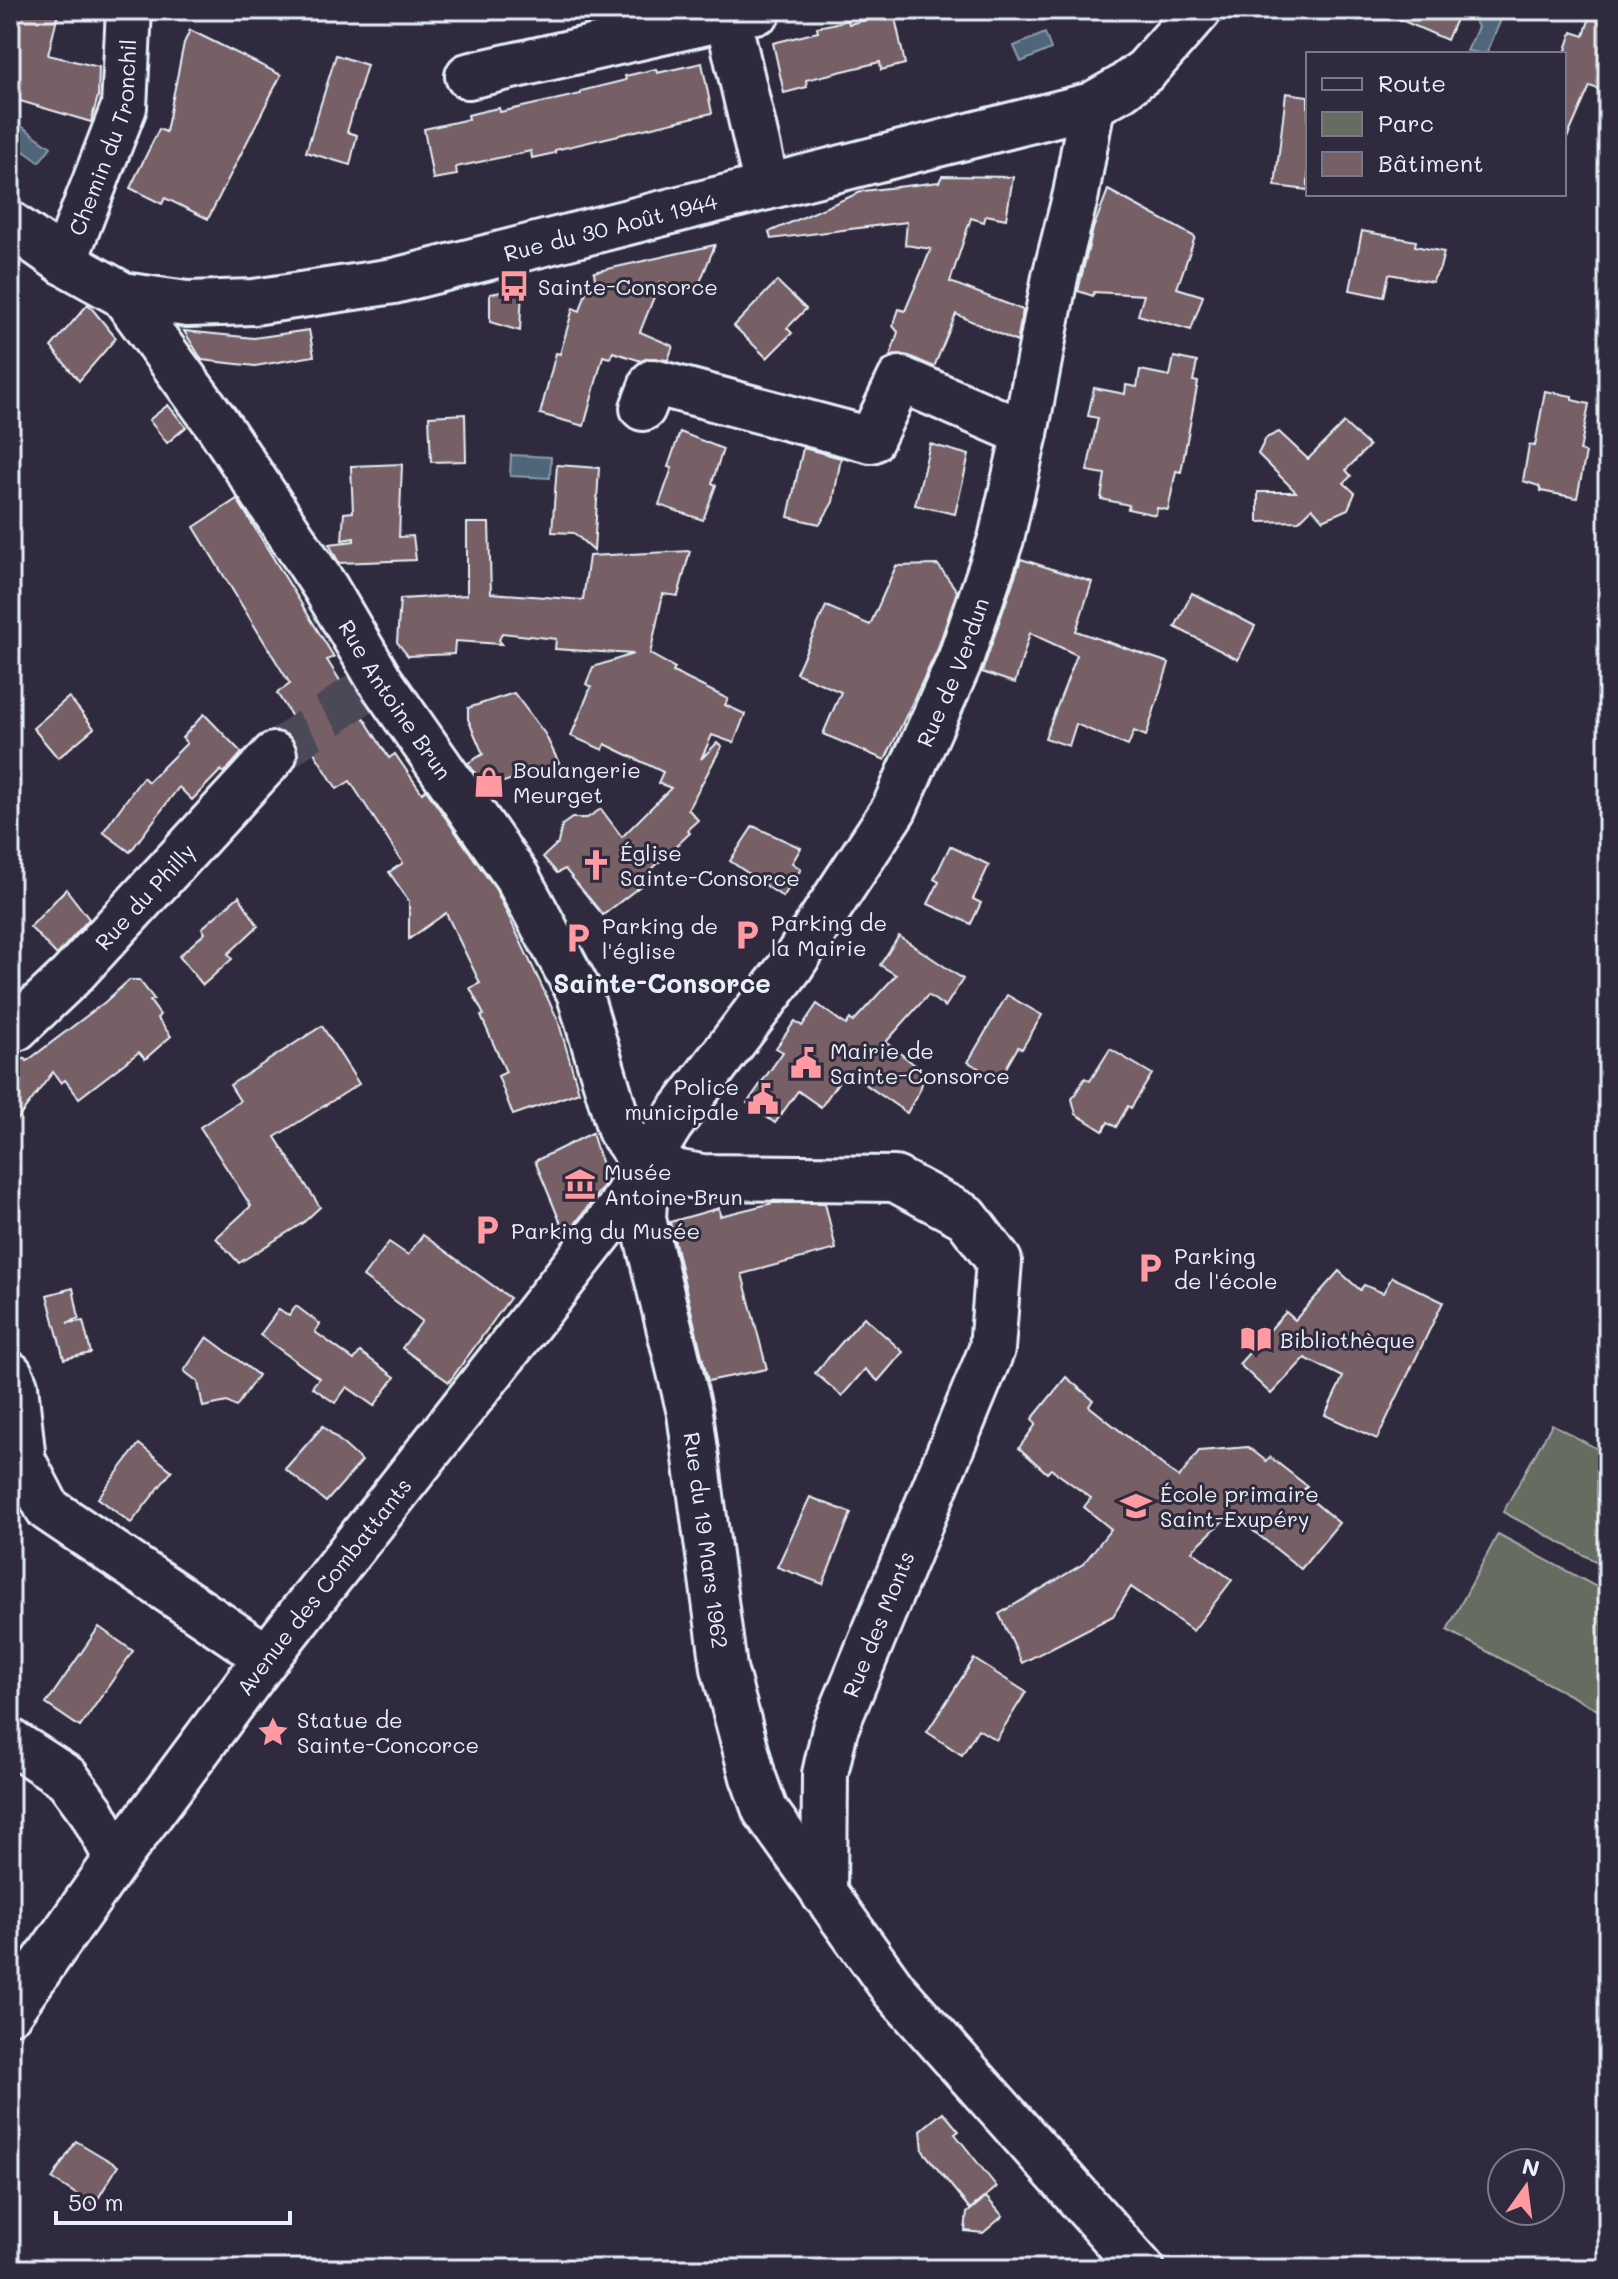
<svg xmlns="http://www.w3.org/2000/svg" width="1618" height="2279" viewBox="0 0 1618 2279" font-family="Mali,sans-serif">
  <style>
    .green { fill: #666c5f; stroke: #a7aeac; stroke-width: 2 }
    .water { fill: #4f667a; stroke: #8c9eac; stroke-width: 2 }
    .building { fill: #765f65; stroke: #e8f1f8; stroke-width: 2 }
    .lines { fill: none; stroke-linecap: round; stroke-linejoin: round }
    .minor-tunnel { stroke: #4b4859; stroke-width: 44; stroke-dasharray: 44 22; stroke-linecap: butt }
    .minor-casing { stroke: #e8f1f8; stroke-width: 50 }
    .minor { stroke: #2f2a3d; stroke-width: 44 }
    .labels { text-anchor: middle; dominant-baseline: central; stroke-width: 6; stroke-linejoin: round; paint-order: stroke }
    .street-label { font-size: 22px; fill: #e8f1f8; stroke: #2f2a3d }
    .poi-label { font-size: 22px; fill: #e8f1f8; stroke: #2f2a3d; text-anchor: start }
    .quarter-label { font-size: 26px; font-weight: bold; fill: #e8f1f8; stroke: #2f2a3d }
  </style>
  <rect width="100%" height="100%" fill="#2f2a3d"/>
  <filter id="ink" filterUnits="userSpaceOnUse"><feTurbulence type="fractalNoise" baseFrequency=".0125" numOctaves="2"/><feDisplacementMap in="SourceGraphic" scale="16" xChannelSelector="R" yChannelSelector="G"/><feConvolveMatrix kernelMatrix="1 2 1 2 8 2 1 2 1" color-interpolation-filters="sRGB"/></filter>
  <g filter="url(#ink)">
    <g class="green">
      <polygon points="1552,1424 1608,1455 1608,1568 1503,1512"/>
      <polygon points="1498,1534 1608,1593 1608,1707 1605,1714 1447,1630"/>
    </g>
    <g class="water">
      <polygon points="1478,13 1501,20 1486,54 1467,51 1478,27 1474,19"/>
      <polygon points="1045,33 1051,49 1021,62 1014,46"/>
      <polygon points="17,123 51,147 39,162 10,141 10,132"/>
      <polygon points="511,455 551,457 550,478 510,476"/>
    </g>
    <g class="building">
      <polygon points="10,10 59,10 48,55 99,67 98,96 91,122 10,98"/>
      <polygon points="1378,10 1460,10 1447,40"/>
      <polygon points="1592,10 1608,10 1608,58 1598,89 1590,86 1564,145 1564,56 1572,32 1584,36"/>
      <polygon points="894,13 905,64 881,70 880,62 806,80 807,87 784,93 773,43 818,32 817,27 832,24 848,20 849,24"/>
      <polygon points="190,30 281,75 208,219 165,198 162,204 130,188 159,129 166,132 184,43"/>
      <polygon points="336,55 367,65 347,132 357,135 350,165 306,152"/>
      <polygon points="702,63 712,113 555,150 555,153 532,158 531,151 456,167 457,175 433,179 424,129 469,119 468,115 484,111 499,108 500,112 581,94 581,91 626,80 625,76 656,69 657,73"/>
      <polygon points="1286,93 1308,96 1308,190 1275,186"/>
      <polygon points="942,176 1013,177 1006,219 986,215 984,222 971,218 950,282 1023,310 1017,342 956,314 934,367 909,356 898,354 890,357 898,332 893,326 899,309 905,311 931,249 905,245 907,222 771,239 769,232 863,191 939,182"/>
      <polygon points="1108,190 1195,237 1177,288 1203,296 1191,330 1138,315 1144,295 1094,292 1093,296 1078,291 1093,229"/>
      <polygon points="1362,231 1416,241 1415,246 1444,252 1440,268 1432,282 1389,274 1384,297 1350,290"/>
      <polygon points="715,245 696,292 660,282 640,332 673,346 668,360 648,358 641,361 613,352 610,358 603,356 584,426 540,414 556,353 560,354 573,308 580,311 587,289 596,286 594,272"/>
      <polygon points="777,281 806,309 787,328 792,333 767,358 734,326"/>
      <polygon points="522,288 520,331 490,322 490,294"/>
      <polygon points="88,304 116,338 79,381 51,347"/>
      <polygon points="309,330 314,356 255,366 202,360 184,331 254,338"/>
      <polygon points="1174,357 1197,362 1193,381 1198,382 1181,472 1176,471 1168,510 1157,508 1156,515 1128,509 1129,505 1101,499 1105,474 1087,471 1098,418 1088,416 1094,388 1125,394 1126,385 1137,387 1140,370 1170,376"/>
      <polygon points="1545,391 1572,396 1572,400 1589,404 1580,451 1586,453 1577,498 1541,491 1539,486 1523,481 1529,445 1535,446"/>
      <polygon points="168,405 186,427 167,443 149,420"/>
      <polygon points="465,414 466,461 431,462 429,416"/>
      <polygon points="1344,423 1369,446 1346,470 1351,476 1344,483 1355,493 1348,509 1323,520 1312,508 1299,521 1258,522 1258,492 1296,492 1258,454 1266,438 1279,432 1308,459"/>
      <polygon points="680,432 723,449 712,483 716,485 703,520 659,505 672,468 668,467"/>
      <polygon points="930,444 969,455 955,514 915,505"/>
      <polygon points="803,448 841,458 833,502 820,524 788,517"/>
      <polygon points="402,464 399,537 413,536 416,560 339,563 329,544 354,541 354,538 342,540 344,513 353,512 351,466"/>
      <polygon points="557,465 599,468 594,551 574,533 552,532"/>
      <polygon points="237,499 334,657 327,660 389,758 395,754 422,793 426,790 496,890 558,1020 579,1092 513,1115 498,1076 506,1072 481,1016 484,1015 470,988 480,983 446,913 409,939 409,901 389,872 403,863 350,781 337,789 277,693 290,684 194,527"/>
      <polygon points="467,523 489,523 491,593 583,600 589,556 690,551 678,596 663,594 650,654 675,668 673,672 728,699 725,705 745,714 734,743 712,735 701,759 717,743 722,746 688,809 698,820 687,830 690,833 649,872 652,877 603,915 565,869 557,873 543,857 558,843 562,825 572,818 587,818 601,809 622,837 671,788 658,783 663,772 605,744 603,750 571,736 591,687 586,684 593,667 633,654 555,649 556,639 502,633 499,640 502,644 455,641 454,654 408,656 397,642 400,599 467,595"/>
      <polygon points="1021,559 1092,582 1076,631 1169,663 1146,736 1134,731 1128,746 1076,724 1069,746 1045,738 1077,655 1030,633 1015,683 982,672"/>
      <polygon points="938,565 957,591 937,651 885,760 823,734 841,692 796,673 826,606 870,625 896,566"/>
      <polygon points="1192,593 1255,626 1238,660 1175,627"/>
      <polygon points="514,693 545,734 559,763 486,788 468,763 483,754 468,719 468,708"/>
      <polygon points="69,697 94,728 58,758 33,728"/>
      <polygon points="204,714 242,753 224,773 221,770 192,800 179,787 130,852 103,832 143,777 148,782 187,743 182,738"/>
      <polygon points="753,826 801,848 792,863 801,869 783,897 730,861"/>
      <polygon points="950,846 989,865 973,899 981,903 971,924 928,904 939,882 934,879"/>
      <polygon points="66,889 89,919 57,955 30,927"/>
      <polygon points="239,896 258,926 228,954 232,959 203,985 179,956 205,933 202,928"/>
      <polygon points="899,936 963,979 945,1007 928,995 886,1042 925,1073 920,1090 907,1113 846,1071 821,1107 798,1091 775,1123 747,1103 783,1052 776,1048 795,1021 802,1026 817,1004 846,1025 850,1019 853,1022 896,975 880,965"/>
      <polygon points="129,980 139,980 154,999 150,1001 160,1015 157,1018 171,1036 145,1059 139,1052 79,1098 65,1080 61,1083 53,1072 10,1129 10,1068 25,1058 27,1061 105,1002"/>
      <polygon points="1007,995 1042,1015 1022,1049 1018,1047 999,1080 968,1062"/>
      <polygon points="322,1026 359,1084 275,1137 320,1207 304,1222 239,1263 216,1238 251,1206 200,1127 240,1101 230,1085"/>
      <polygon points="1110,1049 1152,1074 1131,1108 1128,1106 1116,1127 1108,1122 1103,1131 1076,1114 1072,1099 1085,1078 1090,1081"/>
      <polygon points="592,1133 607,1181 566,1236 535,1161"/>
      <polygon points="773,1203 825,1203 836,1249 742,1274 767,1369 708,1381 670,1222 719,1208 720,1216"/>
      <polygon points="423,1235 510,1298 449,1382 402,1348 422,1321 363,1277 389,1242 408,1255"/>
      <polygon points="1339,1271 1360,1290 1364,1285 1383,1293 1392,1277 1443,1302 1377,1439 1325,1415 1343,1377 1305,1358 1271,1394 1239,1364 1286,1312 1295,1320"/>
      <polygon points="73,1288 79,1318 67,1323 83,1321 91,1353 64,1359 47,1295"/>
      <polygon points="296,1306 320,1324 315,1332 354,1360 360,1352 395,1377 374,1406 347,1387 335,1403 312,1387 319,1378 260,1335 279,1309 289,1316"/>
      <polygon points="864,1317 903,1352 878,1381 865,1369 842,1396 815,1373"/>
      <polygon points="207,1337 258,1375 236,1407 227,1402 203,1407 198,1382 184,1371"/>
      <polygon points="1066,1377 1093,1400 1089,1406 1179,1478 1199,1451 1248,1447 1266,1461 1270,1457 1307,1486 1302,1492 1339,1523 1301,1569 1231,1513 1192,1551 1232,1580 1193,1631 1131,1587 1113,1616 1022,1663 999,1614 1083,1564 1111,1529 1084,1507 1091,1498 1051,1469 1047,1473 1019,1448 1036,1424 1032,1419"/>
      <polygon points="323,1426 362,1461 326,1502 285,1469"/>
      <polygon points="139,1444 172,1471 131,1523 98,1498"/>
      <polygon points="810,1497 851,1513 823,1584 777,1567"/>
      <polygon points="99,1627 133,1651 80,1727 46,1704"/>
      <polygon points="974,1659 1026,1692 996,1740 978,1729 962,1755 927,1732"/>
      <polygon points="943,2112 959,2131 955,2134 997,2187 970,2209 923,2151 921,2130"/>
      <polygon points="76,2141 118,2166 94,2205 52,2179"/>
      <polygon points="986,2197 1003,2216 983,2233 965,2231 967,2213"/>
    </g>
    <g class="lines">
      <polyline class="minor-tunnel" points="274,755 379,679"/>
      <defs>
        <g id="minor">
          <polyline points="726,10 767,187"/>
          <polyline points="468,76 759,10"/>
          <path id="s1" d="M 10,224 L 64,262 L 123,295 L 187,304 L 254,302 L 394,281 L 1092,105 L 1122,88 L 1146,70 L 1199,10"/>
          <path id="s2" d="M 64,262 L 124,107 L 129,10"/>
          <path id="s3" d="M 123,295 L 218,425 L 325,587 L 379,679 L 517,877 L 579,992 L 620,1130 L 646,1167"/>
          <polyline points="643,408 653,382 871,440 900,379 1025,433"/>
          <path id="s4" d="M 10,1029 L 16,1028 L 71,976 L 274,755"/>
          <path id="s5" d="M 646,1167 L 643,1219 L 690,1413 L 724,1668 L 753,1777 L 765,1810 L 894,1990 L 1142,2269"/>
          <polyline points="646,1167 702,1177 895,1179 966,1217 999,1261 992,1349 835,1729 825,1774 824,1894"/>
          <polyline points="10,1374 15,1386 23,1461 48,1509 267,1657"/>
          <polyline points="10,1741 67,1778 92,1812 117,1859"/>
          <path id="s6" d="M 10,2011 L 117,1859 L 267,1657 L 619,1209 L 670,1125 L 791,966 L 894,809 L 960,660 L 1001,539 L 1025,433 L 1055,277 L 1076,194 L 1092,105"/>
        </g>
      </defs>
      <use href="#minor" class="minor-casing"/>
      <use href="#minor" class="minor"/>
    </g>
  </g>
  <defs>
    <symbol id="bus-bare" viewBox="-9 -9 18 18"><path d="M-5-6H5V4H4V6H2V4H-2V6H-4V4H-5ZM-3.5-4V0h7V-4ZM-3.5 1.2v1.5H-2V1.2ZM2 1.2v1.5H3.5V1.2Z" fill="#ff9aa2" stroke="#2f2a3d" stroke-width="2.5" paint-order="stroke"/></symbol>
    <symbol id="shop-bare" viewBox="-9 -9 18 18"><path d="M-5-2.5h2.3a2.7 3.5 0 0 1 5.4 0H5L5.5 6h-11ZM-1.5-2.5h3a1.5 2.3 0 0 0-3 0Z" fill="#ff9aa2" stroke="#2f2a3d" stroke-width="2.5" paint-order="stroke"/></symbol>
    <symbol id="church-bare" viewBox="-9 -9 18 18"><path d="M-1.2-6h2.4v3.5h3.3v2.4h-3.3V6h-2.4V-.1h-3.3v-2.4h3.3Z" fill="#ff9aa2" stroke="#2f2a3d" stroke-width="2.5" paint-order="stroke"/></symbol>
    <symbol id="parking-bare" viewBox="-9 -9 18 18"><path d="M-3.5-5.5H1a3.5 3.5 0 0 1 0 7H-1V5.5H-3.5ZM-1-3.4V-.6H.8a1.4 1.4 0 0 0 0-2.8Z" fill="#ff9aa2" stroke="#2f2a3d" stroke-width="2.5" paint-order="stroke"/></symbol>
    <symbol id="civic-bare" viewBox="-9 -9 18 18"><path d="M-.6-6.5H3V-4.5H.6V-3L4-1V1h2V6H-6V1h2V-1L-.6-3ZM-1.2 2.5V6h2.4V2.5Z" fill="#ff9aa2" stroke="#2f2a3d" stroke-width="2.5" paint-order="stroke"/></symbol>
    <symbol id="museum-bare" viewBox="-9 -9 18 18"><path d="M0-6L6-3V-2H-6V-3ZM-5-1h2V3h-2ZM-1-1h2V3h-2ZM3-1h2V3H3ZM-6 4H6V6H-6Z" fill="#ff9aa2" stroke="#2f2a3d" stroke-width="2.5" paint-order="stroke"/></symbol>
    <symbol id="library-bare" viewBox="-9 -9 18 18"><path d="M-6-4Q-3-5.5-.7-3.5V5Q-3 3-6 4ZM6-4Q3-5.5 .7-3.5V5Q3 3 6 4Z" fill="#ff9aa2" stroke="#2f2a3d" stroke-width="2.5" paint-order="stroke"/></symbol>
    <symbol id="school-bare" viewBox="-9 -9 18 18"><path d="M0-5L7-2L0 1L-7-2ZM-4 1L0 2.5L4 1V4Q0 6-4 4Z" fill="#ff9aa2" stroke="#2f2a3d" stroke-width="2.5" paint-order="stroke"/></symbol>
    <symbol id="sight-bare" viewBox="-9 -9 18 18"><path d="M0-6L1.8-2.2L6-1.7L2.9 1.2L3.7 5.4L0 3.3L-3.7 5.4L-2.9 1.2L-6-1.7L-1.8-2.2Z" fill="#ff9aa2" stroke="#2f2a3d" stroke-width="2.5" paint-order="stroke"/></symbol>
  </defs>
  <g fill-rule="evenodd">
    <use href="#bus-bare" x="492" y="264" width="44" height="44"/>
    <use href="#shop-bare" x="467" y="760" width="44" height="44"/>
    <use href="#church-bare" x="574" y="843" width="44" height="44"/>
    <use href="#parking-bare" x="725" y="913" width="44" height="44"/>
    <use href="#parking-bare" x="556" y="916" width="44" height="44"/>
    <use href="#civic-bare" x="784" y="1041" width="44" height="44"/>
    <use href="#civic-bare" x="741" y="1077" width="44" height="44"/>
    <use href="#museum-bare" x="558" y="1162" width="44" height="44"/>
    <use href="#parking-bare" x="465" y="1208" width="44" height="44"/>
    <use href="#parking-bare" x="1128" y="1246" width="44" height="44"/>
    <use href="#library-bare" x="1234" y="1317" width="44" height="44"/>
    <use href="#school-bare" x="1114" y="1484" width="44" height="44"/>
    <use href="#sight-bare" x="251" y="1710" width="44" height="44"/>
  </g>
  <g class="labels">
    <g class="street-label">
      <text stroke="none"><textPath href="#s2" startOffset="132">Chemin du Tronchil</textPath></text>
      <text stroke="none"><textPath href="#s1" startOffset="630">Rue du 30 Août 1944</textPath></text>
      <text stroke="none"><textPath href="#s6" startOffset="1642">Rue de Verdun</textPath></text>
      <text stroke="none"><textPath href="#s3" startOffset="488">Rue Antoine Brun</textPath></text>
      <text stroke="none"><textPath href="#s4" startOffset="190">Rue du Philly</textPath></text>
      <text stroke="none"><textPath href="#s5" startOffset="380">Rue du 19 Mars 1962</textPath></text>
      <text stroke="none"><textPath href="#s6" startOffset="528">Avenue des Combattants</textPath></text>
      <text transform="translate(878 1624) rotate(-68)">Rue des Monts</text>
    </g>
    <g class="poi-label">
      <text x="538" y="286">Sainte-Consorce</text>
      <text x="513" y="769">Boulangerie<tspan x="513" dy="25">Meurget</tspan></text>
      <text x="620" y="852">Église<tspan x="620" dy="25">Sainte-Consorce</tspan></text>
      <text x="771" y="922">Parking de<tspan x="771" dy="25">la Mairie</tspan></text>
      <text x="602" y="925">Parking de<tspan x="602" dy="25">l'église</tspan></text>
      <text x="830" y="1050">Mairie de<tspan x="830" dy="25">Sainte-Consorce</tspan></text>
      <text x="739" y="1086" text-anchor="end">Police<tspan x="739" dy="25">municipale</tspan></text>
      <text x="604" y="1171">Musée<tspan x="604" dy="25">Antoine Brun</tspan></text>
      <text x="511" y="1230">Parking du Musée</text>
      <text x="1174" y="1255">Parking<tspan x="1174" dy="25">de l'école</tspan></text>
      <text x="1280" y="1339">Bibliothèque</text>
      <text x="1160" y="1493">École primaire<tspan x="1160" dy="25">Saint-Exupéry</tspan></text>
      <text x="297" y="1719">Statue de<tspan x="297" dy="25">Sainte-Concorce</tspan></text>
    </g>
    <g class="quarter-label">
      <text x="662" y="983">Sainte-Consorce</text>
    </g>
  </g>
  <rect width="1618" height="2279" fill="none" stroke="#2f2a3d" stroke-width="40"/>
  <rect x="20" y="20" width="1578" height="2239" fill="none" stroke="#e8f1f8" stroke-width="3" filter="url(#ink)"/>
  <rect x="1306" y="52" width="260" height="144" fill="#2f2a3d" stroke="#797a88" stroke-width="2"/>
  <rect x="1322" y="78" width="40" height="12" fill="#2f2a3d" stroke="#797a88" stroke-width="2"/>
  <text x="1378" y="92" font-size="24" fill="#e8f1f8">Route</text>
  <rect x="1322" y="112" width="40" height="24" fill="#666c5f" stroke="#797a88" stroke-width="2"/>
  <text x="1378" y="132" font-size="24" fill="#e8f1f8">Parc</text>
  <rect x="1322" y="152" width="40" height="24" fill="#765f65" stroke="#797a88" stroke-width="2"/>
  <text x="1378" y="172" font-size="24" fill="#e8f1f8">Bâtiment</text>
  <g transform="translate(1526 2187) rotate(14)"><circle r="38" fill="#2f2a3d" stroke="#797a88" stroke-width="2"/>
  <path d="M0-6L14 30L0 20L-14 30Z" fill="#ff9aa2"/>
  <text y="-12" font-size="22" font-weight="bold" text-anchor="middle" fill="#e8f1f8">N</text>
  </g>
  <path d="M56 2211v12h234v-12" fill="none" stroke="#e8f1f8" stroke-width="4"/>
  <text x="68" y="2211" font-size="24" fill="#e8f1f8" stroke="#2f2a3d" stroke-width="6" paint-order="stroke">50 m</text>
</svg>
